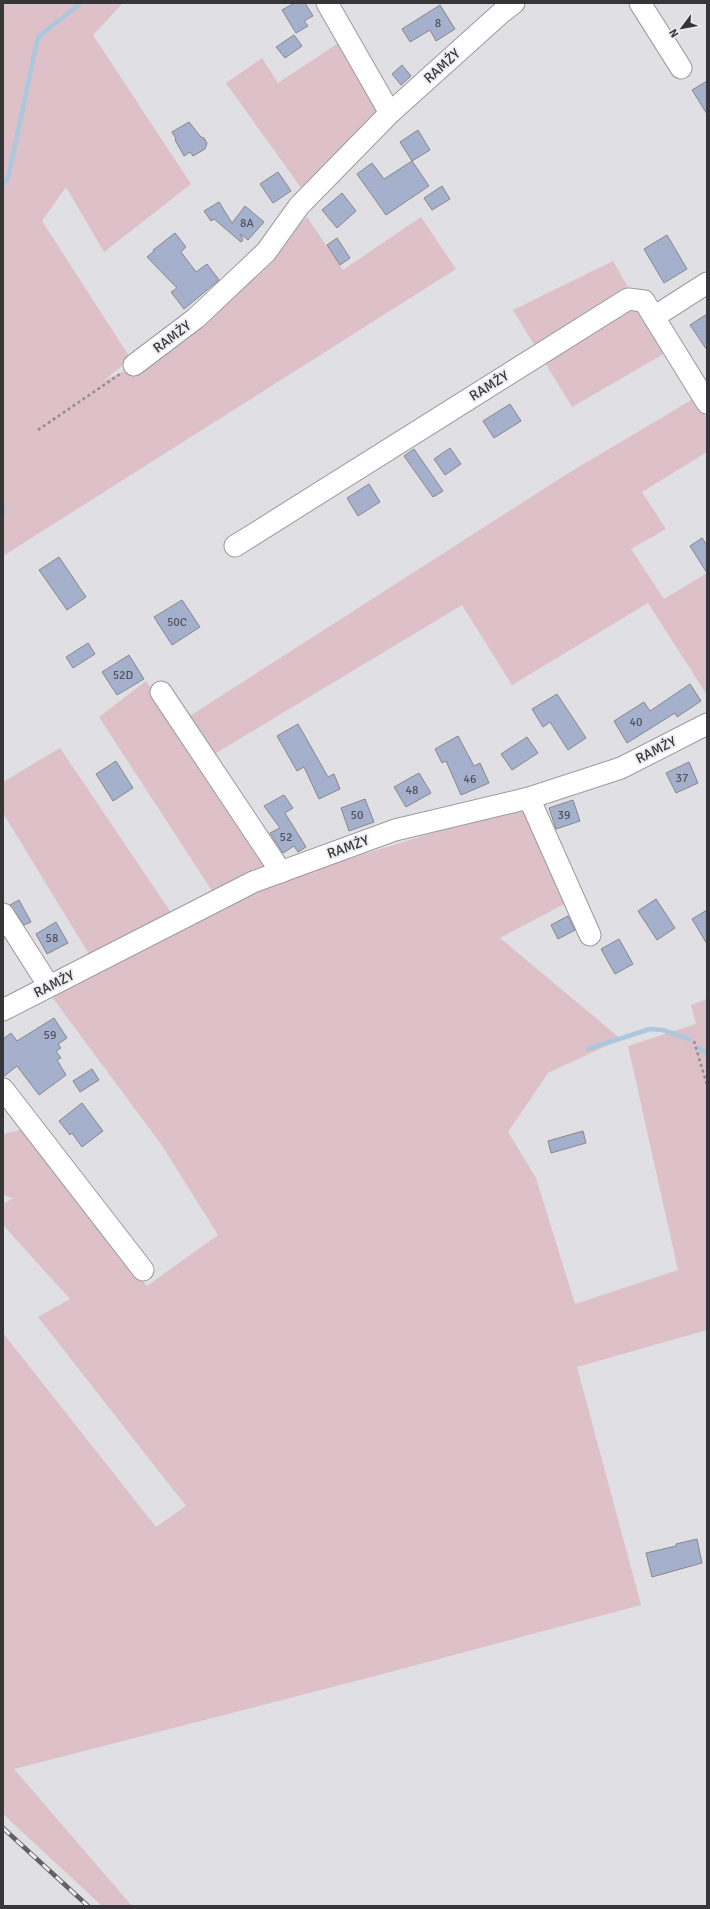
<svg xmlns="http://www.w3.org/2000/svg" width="710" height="1909" viewBox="0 0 710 1909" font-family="Signika,sans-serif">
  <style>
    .green { fill: #dec0c9 }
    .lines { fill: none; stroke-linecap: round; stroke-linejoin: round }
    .stream { stroke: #acc8dd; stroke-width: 4.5 }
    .building { fill: #a5b0cc; stroke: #86888c }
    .minor-casing { stroke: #9b9a9e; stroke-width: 23 }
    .path { stroke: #8f8e91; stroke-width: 2.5; stroke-dasharray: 3 3; stroke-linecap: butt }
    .minor { stroke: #fff; stroke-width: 21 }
    .rail-casing { stroke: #616063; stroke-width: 4.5 }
    .rail { stroke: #edecf1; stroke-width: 3; stroke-dasharray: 9; stroke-linecap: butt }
    .labels { text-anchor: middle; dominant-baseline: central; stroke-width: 4; stroke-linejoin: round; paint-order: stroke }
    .number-label { font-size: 12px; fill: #52545c }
    .street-label { font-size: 14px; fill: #363537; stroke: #edecf1 }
  </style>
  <rect width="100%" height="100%" fill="#e0dfe3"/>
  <g class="green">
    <polygon points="3,3 123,3 93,35 191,184 104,252 66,187 42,221 131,359 103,381 161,353 307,217 343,270 421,217 456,269 3,556"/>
    <polygon points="340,42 380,112 304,192 226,83 262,58 278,83"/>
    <polygon points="613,261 665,353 572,407 513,310"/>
    <polygon points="693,399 707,418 707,452 642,492 666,529 631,549 664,599 707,573 707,695 648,603 512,685 462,605 208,758 185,719 567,474"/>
    <polygon points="146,681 270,871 214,894 99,717"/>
    <polygon points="60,748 174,917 92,959 3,813 3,782"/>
    <polygon points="525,804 568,902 500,938 621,1039 548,1073 508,1132 536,1178 575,1304 678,1270 628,1046 696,1024 691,1005 707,999 707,1330 577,1367 641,1605 375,1676 14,1769 132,1906 102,1906 3,1814 3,1333 156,1527 186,1506 38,1317 70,1299 3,1225 3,1204 13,1198 3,1195 3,1134 24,1129 147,1286 218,1235 161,1144 52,997 172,930 255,888"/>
  </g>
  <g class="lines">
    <g class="stream">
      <polyline points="3,184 8,178 38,37 81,3"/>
      <polyline points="3,508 3,513"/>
      <polyline points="699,1048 707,1053"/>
      <polyline points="588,1049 650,1029 663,1030 689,1039"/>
    </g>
  </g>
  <g class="building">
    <polygon points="295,3 305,3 313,16 304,21 308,26 296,33 282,10"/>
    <polygon points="440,5 455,29 436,41 430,30 410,42 402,29"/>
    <polygon points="294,35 302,46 285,58 276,47"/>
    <polygon points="402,65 411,76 401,85 392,74"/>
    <polygon points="707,81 707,114 692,90"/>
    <polygon points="189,122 201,137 204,138 207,143 205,149 193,156 190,152 184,156 175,140 176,139 172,132"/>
    <polygon points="418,130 430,150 412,161 400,142"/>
    <polygon points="412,161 429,186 386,215 357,174 372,163 384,179"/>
    <polygon points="278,172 291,191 273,203 260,184"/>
    <polygon points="442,186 450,199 432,210 424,198"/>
    <polygon points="342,193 356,211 337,228 322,210"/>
    <polygon points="219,202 232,223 245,206 264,222 248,240 240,234 243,240 241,242 214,219 211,221 204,211"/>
    <polygon points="175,233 186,247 181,252 196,272 207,264 219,280 184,309 171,292 177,288 147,257 154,251 153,250"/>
    <polygon points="667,235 687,269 664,283 644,249"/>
    <polygon points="337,238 350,258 340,265 327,245"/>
    <polygon points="707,314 707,350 690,325"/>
    <polygon points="510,404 521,421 494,438 483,421"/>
    <polygon points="450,448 461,464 445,475 434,459"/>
    <polygon points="414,449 443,491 433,497 404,456"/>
    <polygon points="369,484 380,502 358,516 347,498"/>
    <polygon points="702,538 707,545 707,573 690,546"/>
    <polygon points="59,557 86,597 67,610 39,570"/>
    <polygon points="182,600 200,627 172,645 154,617"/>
    <polygon points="88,643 95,654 73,668 66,657"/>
    <polygon points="129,655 144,679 117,695 102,672"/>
    <polygon points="690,684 701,701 677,717 675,713 627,743 614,721 644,702 650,711"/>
    <polygon points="557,694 586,738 568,750 550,722 543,727 532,709"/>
    <polygon points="298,724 328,777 334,774 340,789 319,799 304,767 297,771 277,736"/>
    <polygon points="458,736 474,766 480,763 489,783 461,795 446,761 442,763 435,749"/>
    <polygon points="527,737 538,753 512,770 501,754"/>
    <polygon points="116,761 133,788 113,801 96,774"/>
    <polygon points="689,762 698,783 676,793 666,773"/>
    <polygon points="419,773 431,793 406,807 394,787"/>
    <polygon points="284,795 293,808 285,813 306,847 298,852 294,846 283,853 270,833 280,828 264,806"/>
    <polygon points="365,799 374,822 349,831 341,808"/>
    <polygon points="573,800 580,821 556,829 549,808"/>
    <polygon points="656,899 675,928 657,940 638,911"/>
    <polygon points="19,900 31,922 24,925 10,905"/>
    <polygon points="707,910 707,944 692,919"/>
    <polygon points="568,916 575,930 558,939 551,925"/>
    <polygon points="56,922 68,943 47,954 36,934"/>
    <polygon points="619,939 633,964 615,974 601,949"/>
    <polygon points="54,1018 67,1038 58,1044 61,1048 56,1051 61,1058 57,1060 66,1075 39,1095 17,1066 3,1077 3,1039 11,1033 17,1041"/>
    <polygon points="92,1069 99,1080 80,1092 73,1081"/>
    <polygon points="82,1103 103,1131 82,1147 72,1133 70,1135 59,1121"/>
    <polygon points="583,1131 586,1143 551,1153 548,1141"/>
    <polygon points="697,1539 702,1563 652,1577 646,1553 676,1546 676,1544"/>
  </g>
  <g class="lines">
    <defs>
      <g id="minor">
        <polyline points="327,3 390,113"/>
        <polyline points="640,3 681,68"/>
        <polyline points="654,317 707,283"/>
        <polyline points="134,365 196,318 266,252 299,206 390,113 501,13 514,3"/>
        <polyline points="235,546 628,299 644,301 707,403"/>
        <polyline points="161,692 281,872"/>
        <polyline points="529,798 590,935"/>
        <polyline points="3,914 49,986"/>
        <polyline points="3,1010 253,882 395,830 529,798 621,768 707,724"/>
        <polyline points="3,1089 143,1270"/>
      </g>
    </defs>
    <use href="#minor" class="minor-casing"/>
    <g class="path">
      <polyline points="38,430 120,374"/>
      <polyline points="694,1041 707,1085"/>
    </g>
    <use href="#minor" class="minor"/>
    <defs>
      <polyline id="rail" points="3,1828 88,1906"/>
    </defs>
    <use href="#rail" class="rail-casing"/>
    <use href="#rail" class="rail"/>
  </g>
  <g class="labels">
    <g class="number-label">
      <text x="438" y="23">8</text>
      <text x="247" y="223">8A</text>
      <text x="177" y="622">50C</text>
      <text x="123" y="675">52D</text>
      <text x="636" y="722">40</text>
      <text x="682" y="778">37</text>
      <text x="470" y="779">46</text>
      <text x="412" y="790">48</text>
      <text x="357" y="815">50</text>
      <text x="564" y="815">39</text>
      <text x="286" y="837">52</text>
      <text x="52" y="938">58</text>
      <text x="50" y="1035">59</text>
    </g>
    <g class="street-label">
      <text transform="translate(442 66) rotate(-42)">RAMŻY</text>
      <text transform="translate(172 337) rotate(-37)">RAMŻY</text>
      <text transform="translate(489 386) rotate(-32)">RAMŻY</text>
      <text transform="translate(656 750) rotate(-27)">RAMŻY</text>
      <text transform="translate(348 847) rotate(-20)">RAMŻY</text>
      <text transform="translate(54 984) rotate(-27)">RAMŻY</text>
    </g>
  </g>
  <rect width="710" height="1909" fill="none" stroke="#363537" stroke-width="8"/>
  <g transform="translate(682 28) rotate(238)" stroke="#edecf1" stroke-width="3" paint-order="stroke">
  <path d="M0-3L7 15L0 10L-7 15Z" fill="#363537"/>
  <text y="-6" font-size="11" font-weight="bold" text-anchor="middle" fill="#363537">N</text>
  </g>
</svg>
